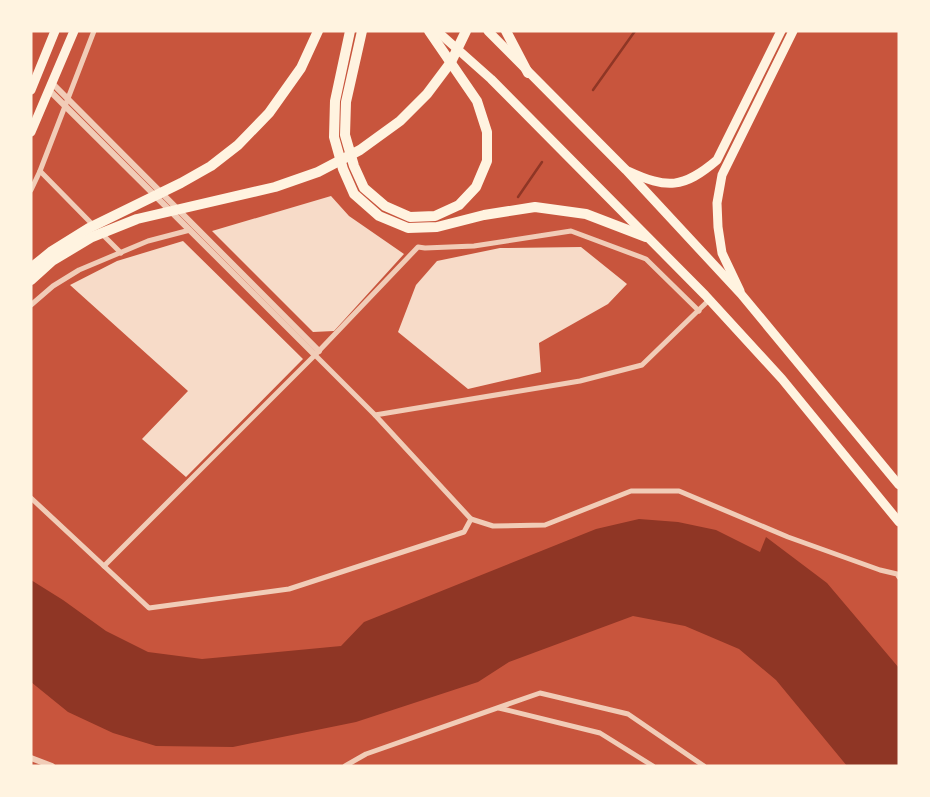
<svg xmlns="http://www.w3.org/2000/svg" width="930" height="797" viewBox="0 0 930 797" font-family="'Exo 2',sans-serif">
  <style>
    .water { fill: #8f3625 }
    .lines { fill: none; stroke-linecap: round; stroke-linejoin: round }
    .stream { stroke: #8f3625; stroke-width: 2.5 }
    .building { fill: #f7dbc8 }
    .minor { stroke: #f1ccb7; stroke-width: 5 }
    .tertiary { stroke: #f1ccb7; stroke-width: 6 }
    .primary { stroke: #fff3e0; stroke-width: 9 }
    .trunk { stroke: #fff3e0; stroke-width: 9 }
    .motorway { stroke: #fff3e0; stroke-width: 10 }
  </style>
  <rect width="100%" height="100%" fill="#c8553d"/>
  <polygon class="water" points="639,519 678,522 716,530 760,552 766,537 827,583 899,668 899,766 847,766 776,680 739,649 685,626 633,616 509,662 478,682 356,722 233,747 156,746 113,733 68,712 31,682 31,580 63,600 106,631 148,652 202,659 341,646 364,622 596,529"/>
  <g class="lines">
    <g class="stream">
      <polyline points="593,90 635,31"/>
      <polyline points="518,197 542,162"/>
    </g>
  </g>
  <g class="building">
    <polygon points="331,196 349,216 404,254 334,331 313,332 212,231"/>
    <polygon points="183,241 303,359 186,477 142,439 188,391 70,285 117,261"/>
    <polygon points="581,247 627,284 608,304 539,343 541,372 468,389 398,332 416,285 437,261 500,248"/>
  </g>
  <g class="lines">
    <g class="minor">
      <polyline points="31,190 40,171"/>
      <polyline points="94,226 40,171 94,31"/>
      <polyline points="102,234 121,253"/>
      <polyline points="31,305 53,286 79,270 148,241 190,230"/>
      <polyline points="315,355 375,415 471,519"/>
      <polyline points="375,415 580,381 642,365 709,300"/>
      <polyline points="31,498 149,608 289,589 464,532 471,519 493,526 545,525 631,491 679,491 788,537 880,570 897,574 899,577"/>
      <polyline points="104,566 315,355 418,247 425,248 474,246 571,231 646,259 699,311"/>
      <polyline points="499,708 600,733 653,766"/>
      <polyline points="345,766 366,754 540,693 628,714 704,766"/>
    </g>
    <g class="tertiary">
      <polyline points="52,83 319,351"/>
      <polyline points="49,90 315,355"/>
      <polyline points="31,758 52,766"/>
    </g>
    <g class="primary">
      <polyline points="31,90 55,31"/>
      <polyline points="31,132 74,31"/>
      <path d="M 628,171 C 667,189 683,189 717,160 L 781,31"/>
      <polyline points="740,291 722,253 718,227 717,203 722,175 793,31"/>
    </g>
    <g class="trunk">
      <polyline points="437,31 491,79 705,295 782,379 899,522"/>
      <polyline points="488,31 626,170 741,294 899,485"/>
    </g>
    <g class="motorway">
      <polyline points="350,31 335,101 334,137 343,169 354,194 379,216 408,228 437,227 484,215 535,207 586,214 646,237"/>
      <polyline points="362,31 346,102 345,135 354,166 364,188 385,206 410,217 435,216 459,205 476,187 487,161 487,132 477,101 429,31"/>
      <polyline points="506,31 528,73"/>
      <polyline points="31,268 52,251 89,228 181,183 211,166 238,145 269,113 301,68 318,31"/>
      <polyline points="31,280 52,261 92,237 137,219 275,187 318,172 360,150 400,121 427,94 451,62 466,31"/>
    </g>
  </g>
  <rect width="930" height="797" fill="none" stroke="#fff3e0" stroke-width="65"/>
</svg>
